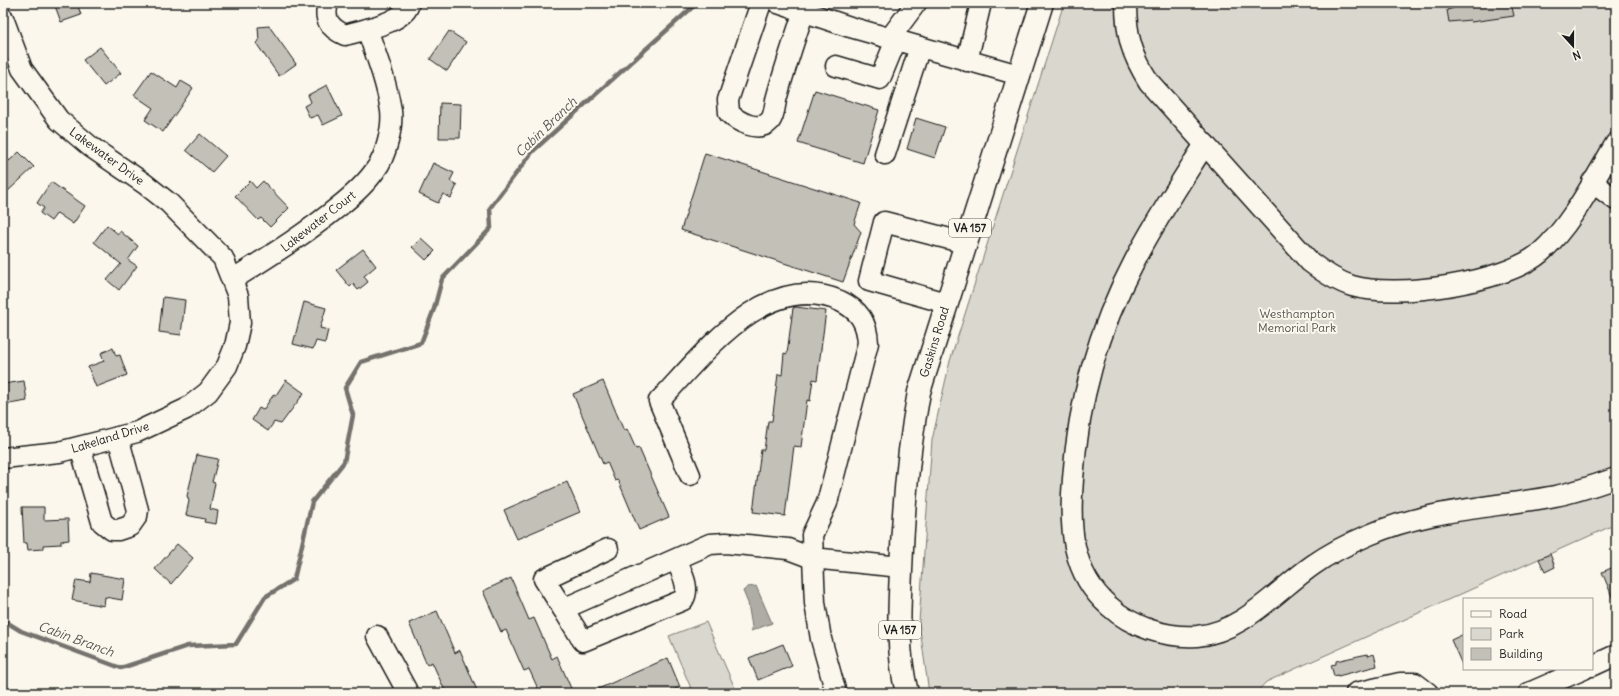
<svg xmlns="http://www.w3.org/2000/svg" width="1619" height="696" viewBox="0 0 1619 696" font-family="Delius,sans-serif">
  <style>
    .green { fill: #dad7ce; stroke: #7b7a75 }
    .water { fill: #afaca5; stroke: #74726e }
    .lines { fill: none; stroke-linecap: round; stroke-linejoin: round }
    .stream { stroke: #74726e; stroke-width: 4.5 }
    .building { fill: #c3c0b8; stroke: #1c1c1c }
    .minor-casing { stroke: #1c1c1c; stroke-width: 23 }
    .major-casing { stroke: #1c1c1c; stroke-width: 25 }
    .minor { stroke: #fbf7ec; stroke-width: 20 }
    .major { stroke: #fbf7ec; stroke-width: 22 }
    .labels { text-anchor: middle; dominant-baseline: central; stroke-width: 4; stroke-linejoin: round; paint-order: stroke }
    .shield { fill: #fbf7ec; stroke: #5f5e5a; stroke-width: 1 }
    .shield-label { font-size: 11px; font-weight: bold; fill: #1c1c1c }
    .street-label { font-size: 12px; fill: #1c1c1c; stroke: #fbf7ec }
    .park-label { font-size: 12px; fill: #555451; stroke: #fbf7ec }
    .water-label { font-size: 13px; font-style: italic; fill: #575653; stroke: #fbf7ec }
  </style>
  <rect width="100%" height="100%" fill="#fbf7ec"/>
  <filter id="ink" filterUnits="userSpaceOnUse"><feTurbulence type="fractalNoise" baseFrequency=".025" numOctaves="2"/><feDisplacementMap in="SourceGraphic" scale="8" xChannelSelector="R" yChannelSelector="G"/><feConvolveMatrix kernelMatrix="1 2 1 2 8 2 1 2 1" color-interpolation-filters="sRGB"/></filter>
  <g filter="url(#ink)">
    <g class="green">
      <polygon points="1064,3 1616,3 1616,524 1266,682 1256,693 929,693 919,622 932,440 950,361"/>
      <polygon points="706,622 737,693 693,693 669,636"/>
    </g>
    <polygon class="water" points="756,586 772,623 751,631 750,630 752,627 748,603 743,591 748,587"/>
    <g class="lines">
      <polyline class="stream" points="3,620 21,631 121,668 188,646 236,644 265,597 294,579 312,502 344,462 353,415 345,388 361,362 421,343 434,309 442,279 491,228 490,208 533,151 697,3"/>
    </g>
    <g class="building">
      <polygon points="54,3 77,3 81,15 61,22"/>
      <polygon points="1472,3 1511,3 1514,16 1471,22 1470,20 1449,22 1447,10 1454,8 1454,6"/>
      <polygon points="269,26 296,64 279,76 256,43 259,41 258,27"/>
      <polygon points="449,31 466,42 447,71 430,59"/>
      <polygon points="100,47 121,73 104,86 83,60"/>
      <polygon points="151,71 177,88 181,81 193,88 163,132 145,120 153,108 134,95"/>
      <polygon points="327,85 342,116 323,125 318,115 310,118 304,106 311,102 308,95"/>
      <polygon points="815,90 879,110 863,163 798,143"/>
      <polygon points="440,103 461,104 460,138 439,138"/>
      <polygon points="916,118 945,127 935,158 907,149"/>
      <polygon points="200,134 226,156 212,172 186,150"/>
      <polygon points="19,152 34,167 8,191 3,186 3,154 9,161"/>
      <polygon points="705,153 861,203 854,224 861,232 843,282 681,230"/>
      <polygon points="433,163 454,173 450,181 457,185 451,198 443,194 438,203 419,194"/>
      <polygon points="250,181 256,188 263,181 289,208 270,227 261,218 258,220 235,196"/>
      <polygon points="51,182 85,206 73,224 57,213 51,221 40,213 44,208 37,203"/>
      <polygon points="107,225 118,234 120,231 138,246 128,260 137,266 119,290 107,280 121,264 94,242"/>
      <polygon points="421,238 435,251 426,260 412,247"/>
      <polygon points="363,249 376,266 364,276 368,282 358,290 353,284 350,287 336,270"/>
      <polygon points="163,297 185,300 181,335 159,332"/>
      <polygon points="304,302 326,308 320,328 328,330 325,343 316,341 313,349 293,344"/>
      <polygon points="796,307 826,311 817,380 813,379 810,401 807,400 801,447 794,446 785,516 753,512 761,450 764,450 768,421 772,421 778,374 782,375 784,353 787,354 793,308"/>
      <polygon points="113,348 116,356 120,355 127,375 96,387 88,367 104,361 101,353"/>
      <polygon points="286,380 304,393 281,424 274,422 268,431 252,420 259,408 263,410 274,394 276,395"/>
      <polygon points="24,381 27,401 3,405 3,384"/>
      <polygon points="603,381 624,431 627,429 636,449 639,448 669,517 639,530 618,480 615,481 607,462 603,464 573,394"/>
      <polygon points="197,455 218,459 212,482 215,483 210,509 218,511 216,524 204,522 205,519 186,515 189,501 187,496"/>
      <polygon points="567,482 580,512 517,539 504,510"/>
      <polygon points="22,507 44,507 44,520 68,519 69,540 61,541 61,544 43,545 43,549 28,550 27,543 24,543"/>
      <polygon points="177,544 193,558 171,584 155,569"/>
      <polygon points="1550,554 1555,567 1545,572 1539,559"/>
      <polygon points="1616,566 1616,606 1602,572"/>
      <polygon points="91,573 125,579 122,600 105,597 104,606 72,600 76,580 90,582"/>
      <polygon points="511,578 529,620 534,618 552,659 557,656 573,693 540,693 529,669 524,671 506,630 501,632 483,591"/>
      <polygon points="437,611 455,653 460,650 478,693 446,693 432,662 427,665 409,623"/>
      <polygon points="1464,634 1464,669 1451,640"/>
      <polygon points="783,644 792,666 758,680 749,658"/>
      <polygon points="1367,654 1368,656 1374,654 1377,666 1338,676 1338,675 1334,676 1331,665 1336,664 1336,661"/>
      <polygon points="668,658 680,687 667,693 589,693"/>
    </g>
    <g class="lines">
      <defs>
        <g id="minor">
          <path d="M 328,3 C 323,20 330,28 345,35 C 361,30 406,23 409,3"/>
          <path d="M 761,3 L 728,100 L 729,113 C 738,122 759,133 770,121 C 774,116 775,106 776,100 C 784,70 794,41 804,11"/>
          <polyline points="778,3 850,27 1019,75"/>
          <path d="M 1126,3 C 1126,36 1132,55 1149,82 L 1310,262 C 1323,272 1336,281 1352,286 C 1396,299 1505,283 1540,253 C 1571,226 1595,178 1616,143"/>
          <polyline points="3,18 22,69 59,120 91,147 145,184 169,203 223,258 238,296 240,323 235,346 227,366 208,392 186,409 137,432 118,437 59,452 3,458"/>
          <polyline points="890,38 916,3"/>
          <polyline points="967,61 981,3"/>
          <polyline points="836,66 880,79 896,40"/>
          <path d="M 1205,144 C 1181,182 1155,221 1134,262 C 1098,330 1078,403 1073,479 C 1069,526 1071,573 1109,606 C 1132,627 1165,638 1197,636 C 1243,632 1277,590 1313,565 C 1330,553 1350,543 1369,535 C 1428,509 1493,508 1555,496 C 1576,492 1596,485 1616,478"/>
          <polyline points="885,154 920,47"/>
          <polyline points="1592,182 1616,200"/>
          <path d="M 232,280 C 268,257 304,235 337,208 C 351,197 366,184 376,169 C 386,156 393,127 391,111 C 387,83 376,55 367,29"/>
          <polyline points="946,303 869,281 884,222 965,243"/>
          <polyline points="80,447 102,522 112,530 118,530 130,526 137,516 138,510 118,437"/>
          <path d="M 690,475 L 659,401 C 704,354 766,269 840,301 C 859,310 867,322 868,343 L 827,503 L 812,535 L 815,603 L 821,639 L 836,693"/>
          <path d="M 676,559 C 681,572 691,588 683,600 L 583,641 L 563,609 L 710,544 L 726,543 L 788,549 L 812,558 L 901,567"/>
          <polyline points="563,609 544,579 608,549"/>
          <polyline points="377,636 408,693"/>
          <polyline points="1592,666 1616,655"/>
          <polyline points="1356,693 1400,683 1415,683 1428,693"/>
          <polyline points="1529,693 1584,669"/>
        </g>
        <path id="major" d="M 907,693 C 897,653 899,612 901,571 C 903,511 908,451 919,392 L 1042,3"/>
      </defs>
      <use href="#minor" class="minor-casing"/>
      <use href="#major" class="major-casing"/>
      <use href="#minor" class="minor"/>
      <use href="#major" class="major"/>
    </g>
  </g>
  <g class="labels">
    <g class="shield">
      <rect x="949" y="219" width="42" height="18" rx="3"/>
      <rect x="879" y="621" width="42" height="18" rx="3"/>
    </g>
    <g class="shield-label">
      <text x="970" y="228">VA 157</text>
      <text x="900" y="630">VA 157</text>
    </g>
    <g class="street-label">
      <text transform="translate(107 156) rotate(36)">Lakewater Drive</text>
      <text transform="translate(318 221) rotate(-38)">Lakewater Court</text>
      <text transform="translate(934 342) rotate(-73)">Gaskins Road</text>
      <text transform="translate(110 437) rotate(-17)">Lakeland Drive</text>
    </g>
    <g class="park-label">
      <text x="1297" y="313">Westhampton<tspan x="1297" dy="14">Memorial Park</tspan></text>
    </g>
    <g class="water-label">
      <text transform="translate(546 127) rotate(-44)">Cabin Branch</text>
      <text transform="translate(76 639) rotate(20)">Cabin Branch</text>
    </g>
  </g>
  <rect width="1619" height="696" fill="none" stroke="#fbf7ec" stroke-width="16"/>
  <rect x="8" y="8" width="1603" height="680" fill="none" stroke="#1c1c1c" stroke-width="1.5" filter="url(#ink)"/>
  <rect x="1463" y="598" width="130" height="72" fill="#fbf7ec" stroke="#a29f99"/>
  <rect x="1471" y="611" width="20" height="6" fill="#fbf7ec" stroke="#a29f99"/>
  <text x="1499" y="618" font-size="12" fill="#1c1c1c">Road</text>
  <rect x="1471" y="628" width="20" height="12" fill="#dad7ce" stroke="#a29f99"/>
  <text x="1499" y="638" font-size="12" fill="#1c1c1c">Park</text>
  <rect x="1471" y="648" width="20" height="12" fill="#c3c0b8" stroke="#a29f99"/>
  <text x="1499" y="658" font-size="12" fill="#1c1c1c">Building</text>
  <g transform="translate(1573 46) rotate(159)" stroke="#fbf7ec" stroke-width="3" paint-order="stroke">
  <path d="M0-3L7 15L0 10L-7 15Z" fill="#1c1c1c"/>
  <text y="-6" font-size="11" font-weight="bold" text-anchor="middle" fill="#1c1c1c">N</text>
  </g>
</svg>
